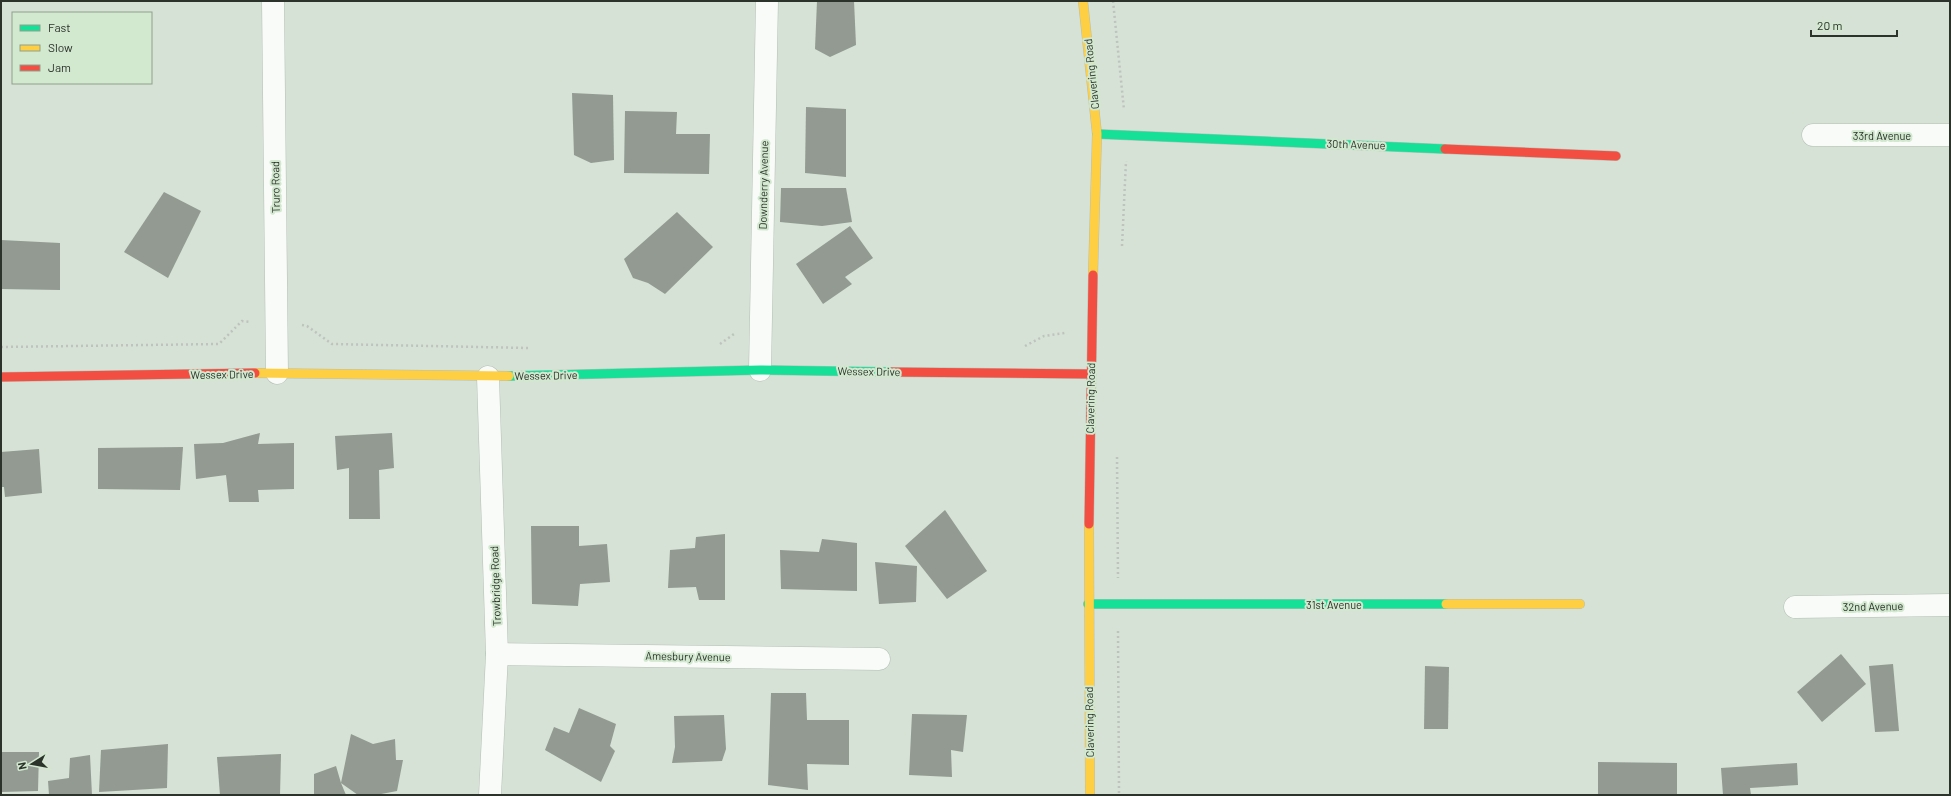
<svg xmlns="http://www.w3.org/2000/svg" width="1951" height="796" viewBox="0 0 1951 796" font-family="Barlow,sans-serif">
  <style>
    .building { fill: #929a91 }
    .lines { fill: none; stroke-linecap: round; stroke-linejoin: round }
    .street-casing { stroke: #b5bfb4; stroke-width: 23 }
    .fast-casing { stroke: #b5bfb4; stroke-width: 10 }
    .slow-casing { stroke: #b5bfb4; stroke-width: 10 }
    .jam-casing { stroke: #b5bfb4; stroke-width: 10 }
    .path { stroke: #bec3be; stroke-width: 2.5; stroke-dasharray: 2 3; stroke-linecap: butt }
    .street { stroke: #f9fbf9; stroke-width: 22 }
    .fast { stroke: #16e098; stroke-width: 9 }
    .slow { stroke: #ffcf43; stroke-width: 9 }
    .jam { stroke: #f24e42; stroke-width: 9 }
    .labels { text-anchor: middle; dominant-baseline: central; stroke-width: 4; stroke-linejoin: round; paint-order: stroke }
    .street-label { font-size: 11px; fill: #2b332a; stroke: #d2e8cf }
  </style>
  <rect width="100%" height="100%" fill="#d6e2d5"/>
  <g class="building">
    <polygon points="817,1 854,1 856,45 830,57 815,49"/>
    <polygon points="572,93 613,95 614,160 591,163 574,155"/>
    <polygon points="806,107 846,109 846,177 805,173"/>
    <polygon points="625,111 677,112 676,134 710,134 709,174 624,173"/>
    <polygon points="781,188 846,188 852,222 822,226 780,222"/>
    <polygon points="164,192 201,211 168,278 124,252"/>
    <polygon points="677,212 713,247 665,294 648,283 633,278 624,259"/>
    <polygon points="850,226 873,258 845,277 852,284 823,304 796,264"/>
    <polygon points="1,240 60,243 60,290 1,289"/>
    <polygon points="260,433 258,444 294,443 294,489 258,490 259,502 229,502 226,475 196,479 194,444 223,443"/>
    <polygon points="392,433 394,468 379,470 380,519 349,519 349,468 337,470 335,436"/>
    <polygon points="183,447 180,490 98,489 98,448"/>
    <polygon points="39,449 42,493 5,497 4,487 1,487 1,452"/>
    <polygon points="945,510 987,571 947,599 905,546"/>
    <polygon points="531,526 579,526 579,546 607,544 610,582 580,584 578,606 532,604"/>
    <polygon points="725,534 725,600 699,600 696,587 668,588 670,550 695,548 696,537"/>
    <polygon points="822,539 857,543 857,591 781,589 780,550 819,552"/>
    <polygon points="875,562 917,566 916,602 879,604"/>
    <polygon points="1841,654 1866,684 1822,722 1797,692"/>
    <polygon points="1893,664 1899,731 1875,732 1869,666"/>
    <polygon points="1425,666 1449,667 1448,729 1424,729"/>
    <polygon points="771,693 806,693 807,720 849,720 849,765 807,764 808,790 768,785"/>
    <polygon points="579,708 616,724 610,746 615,751 601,782 545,750 554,727 569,733"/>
    <polygon points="912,714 967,715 963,752 951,750 952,777 909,775"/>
    <polygon points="724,715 726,749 722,761 672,763 675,747 674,716"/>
    <polygon points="351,734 373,744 395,739 396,760 403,760 397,791 376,795 358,795 341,783 346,795 314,795 314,774 336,766 341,783"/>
    <polygon points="168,744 167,788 99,792 101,750"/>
    <polygon points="1,752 39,752 38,791 1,792"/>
    <polygon points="281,754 280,795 220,795 217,757"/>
    <polygon points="90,755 92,795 49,795 48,781 69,778 70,758"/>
    <polygon points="1598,762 1677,763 1677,795 1598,795"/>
    <polygon points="1797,763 1798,785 1750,788 1751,795 1723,795 1721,768"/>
  </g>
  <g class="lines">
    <defs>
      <g id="street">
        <polyline points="273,1 277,373"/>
        <polyline points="1813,135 1950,135"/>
        <polyline points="760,370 767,1"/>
        <polyline points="488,377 497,654 490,795"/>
        <polyline points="1795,607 1950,605"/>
        <polyline points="497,654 879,659"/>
      </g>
      <g id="fast">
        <polyline points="1097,134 1445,149"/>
        <polyline points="509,376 760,370 891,372"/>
        <polyline points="1088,604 1446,604"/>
      </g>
      <g id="slow">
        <polyline points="1083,1 1097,134 1093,275"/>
        <polyline points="255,373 509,376"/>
        <polyline points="1089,524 1090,795"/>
        <polyline points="1446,604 1580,604"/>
      </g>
      <g id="jam">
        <polyline points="1445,149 1616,156"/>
        <polyline points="891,372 1090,374"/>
        <polyline points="1,377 255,373"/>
        <polyline points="1089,524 1093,275"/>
      </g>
    </defs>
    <use href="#street" class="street-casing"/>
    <use href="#fast" class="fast-casing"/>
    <use href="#slow" class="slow-casing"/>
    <use href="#jam" class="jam-casing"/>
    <g class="path">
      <polyline points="1113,1 1124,110"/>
      <polyline points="1122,246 1126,161"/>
      <polyline points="302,325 307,326 332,344 529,348"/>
      <polyline points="720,344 734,334"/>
      <polyline points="1025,346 1044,336 1065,333"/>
      <polyline points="1,347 219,344 242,321 251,322"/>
      <polyline points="1117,457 1118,578"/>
      <polyline points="1118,631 1119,795"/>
    </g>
    <use href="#street" class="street"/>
    <use href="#fast" class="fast"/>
    <use href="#slow" class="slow"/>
    <use href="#jam" class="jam"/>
  </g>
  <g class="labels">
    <g class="street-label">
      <text transform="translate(1091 74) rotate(-96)">Clavering Road</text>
      <text x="1882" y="135">33rd Avenue</text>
      <text transform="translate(1356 144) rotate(2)">30th Avenue</text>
      <text transform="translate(763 185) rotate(-89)">Downderry Avenue</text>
      <text transform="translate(275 187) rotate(-91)">Truro Road</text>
      <text transform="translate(869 371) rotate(1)">Wessex Drive</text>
      <text transform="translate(222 374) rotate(-1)">Wessex Drive</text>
      <text transform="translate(546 375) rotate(-1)">Wessex Drive</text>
      <text transform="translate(1090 398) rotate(-89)">Clavering Road</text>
      <text transform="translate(495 586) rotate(-92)">Trowbridge Road</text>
      <text x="1334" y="604">31st Avenue</text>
      <text transform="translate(1873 606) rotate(-1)">32nd Avenue</text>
      <text transform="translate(688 656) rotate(1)">Amesbury Avenue</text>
      <text transform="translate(1089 722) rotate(-91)">Clavering Road</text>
    </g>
  </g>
  <rect width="1951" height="796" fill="none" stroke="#2b332a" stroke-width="4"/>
  <rect x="12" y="12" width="140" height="72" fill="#d2e8cf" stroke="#8fa08d"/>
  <rect x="20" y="25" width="20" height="6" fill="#16e098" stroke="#8fa08d"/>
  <text x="48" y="32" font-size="12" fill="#2b332a">Fast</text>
  <rect x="20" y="45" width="20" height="6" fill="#ffcf43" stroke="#8fa08d"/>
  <text x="48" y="52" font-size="12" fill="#2b332a">Slow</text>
  <rect x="20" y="65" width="20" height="6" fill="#f24e42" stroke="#8fa08d"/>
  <text x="48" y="72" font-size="12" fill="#2b332a">Jam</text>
  <g transform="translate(32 764) rotate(259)" stroke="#d2e8cf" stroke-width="3" paint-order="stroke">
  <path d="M0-3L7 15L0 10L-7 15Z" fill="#2b332a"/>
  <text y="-6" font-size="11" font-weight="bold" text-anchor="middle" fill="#2b332a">N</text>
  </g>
  <path d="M1811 30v6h86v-6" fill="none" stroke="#2b332a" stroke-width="2"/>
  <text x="1817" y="30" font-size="12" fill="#2b332a" stroke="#d2e8cf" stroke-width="3" paint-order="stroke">20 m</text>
</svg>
